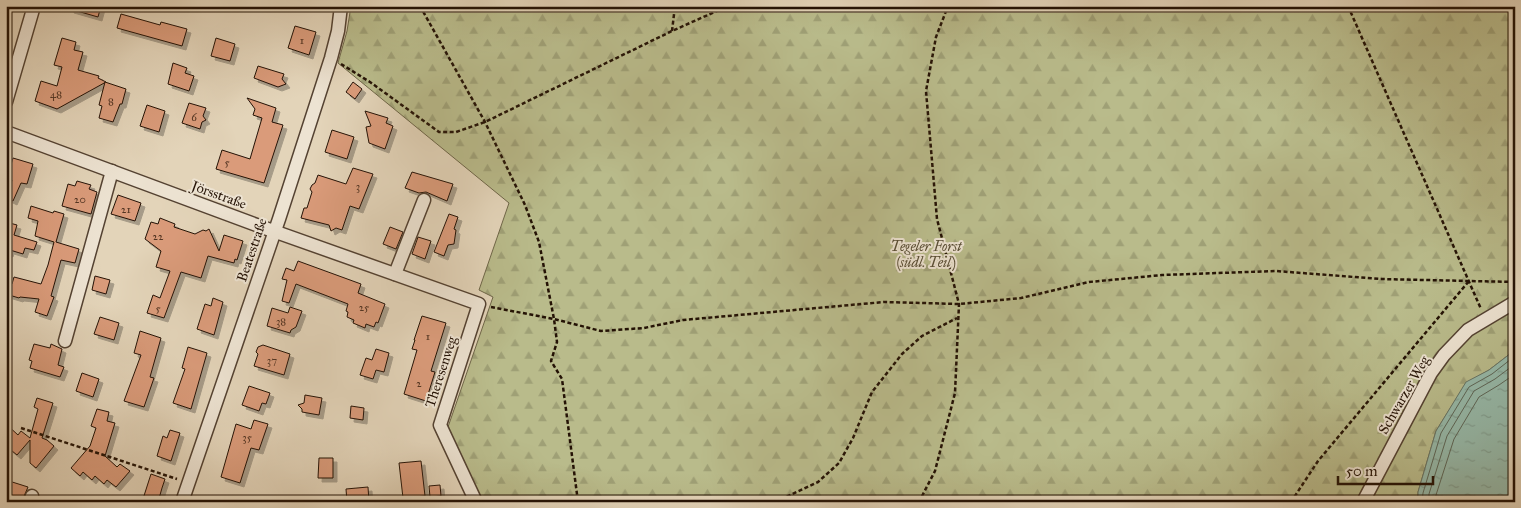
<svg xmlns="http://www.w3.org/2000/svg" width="1521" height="508" viewBox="0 0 1521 508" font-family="'IM FELL Great Primer',serif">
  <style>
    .forest { fill: url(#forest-firs); stroke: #6e6648 }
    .water { fill: url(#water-ripples); stroke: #687667 }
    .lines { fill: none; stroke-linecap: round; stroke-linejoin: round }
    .shore { stroke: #5d6657; stroke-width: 1 }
    .building { fill: #da9b7a; stroke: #241205; filter: url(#shadow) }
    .minor-casing { stroke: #544232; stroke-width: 15 }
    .path { stroke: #241205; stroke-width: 2.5; stroke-dasharray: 4 2.5; stroke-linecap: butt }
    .minor { stroke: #ede3d2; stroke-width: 12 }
    .labels { text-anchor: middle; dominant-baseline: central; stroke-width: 4; stroke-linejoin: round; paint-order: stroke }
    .number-label { font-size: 11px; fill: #523422 }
    .street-label { font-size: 14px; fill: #241205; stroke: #ede3d2 }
    .park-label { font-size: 14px; font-style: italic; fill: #584d34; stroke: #ede3d2 }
  </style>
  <defs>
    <pattern id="forest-firs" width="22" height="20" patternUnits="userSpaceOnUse" patternTransform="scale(1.25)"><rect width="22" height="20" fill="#b9bb8b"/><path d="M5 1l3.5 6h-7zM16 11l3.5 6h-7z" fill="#9fa076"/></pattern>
    <pattern id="water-ripples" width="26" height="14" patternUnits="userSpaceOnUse" patternTransform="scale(1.25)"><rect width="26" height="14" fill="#96b9a9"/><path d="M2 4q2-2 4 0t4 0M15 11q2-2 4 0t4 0" fill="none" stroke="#819e90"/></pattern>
    <filter id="shadow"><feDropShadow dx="4" dy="4" stdDeviation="0" flood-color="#0004"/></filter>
  </defs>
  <rect width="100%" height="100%" fill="#e3d4b9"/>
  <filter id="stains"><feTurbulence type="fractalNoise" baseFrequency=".004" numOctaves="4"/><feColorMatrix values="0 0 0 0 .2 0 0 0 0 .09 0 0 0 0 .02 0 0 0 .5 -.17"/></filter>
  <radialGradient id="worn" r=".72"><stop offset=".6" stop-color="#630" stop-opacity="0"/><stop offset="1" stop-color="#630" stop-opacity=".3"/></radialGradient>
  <polygon class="forest" points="351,6 1515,6 1515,350 1489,370 1466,383 1436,431 1418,492 1418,502 483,502 448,427 493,297 479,290 509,203 338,63 347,31"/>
  <polygon class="water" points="1515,350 1515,502 1418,502 1418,492 1436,431 1466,382 1489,370"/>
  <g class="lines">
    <g class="shore">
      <polyline points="1422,502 1423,493 1441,433 1469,387 1492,374 1515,356"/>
      <polyline points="1429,502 1429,494 1447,436 1474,391 1495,379 1515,364"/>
      <polyline points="1436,502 1436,495 1454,439 1479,397 1499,385 1515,374"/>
    </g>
  </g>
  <g class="building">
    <polygon points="70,6 101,6 98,17 70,9"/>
    <polygon points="121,14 160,25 161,22 187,29 182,46 117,28"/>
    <polygon points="295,26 316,32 309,55 288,48"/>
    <polygon points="62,38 76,42 74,50 83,52 78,70 99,76 98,78 106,82 57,109 35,101 41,81 57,86 62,67 54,65"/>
    <polygon points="216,38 235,44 230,61 211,56"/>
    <polygon points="173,63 187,68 185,73 194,76 189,91 168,84"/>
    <polygon points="258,66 284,74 282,79 286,84 278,87 254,78"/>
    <polygon points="105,82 126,89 122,104 120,104 113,122 99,118 102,106 99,105"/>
    <polygon points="353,82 362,89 355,99 346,92"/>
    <polygon points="247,98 276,108 272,122 283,125 264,183 216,169 222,150 250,159 262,118 253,115 255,109"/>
    <polygon points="189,103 206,108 203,116 206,120 202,122 200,129 182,123"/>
    <polygon points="147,105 165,111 159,132 140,126"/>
    <polygon points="365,111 388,118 386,123 393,126 385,149 369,143 366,127 371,126"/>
    <polygon points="332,130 354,137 347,159 325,152"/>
    <polygon points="13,158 33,164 27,184 21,183 13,201 7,198 12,180 7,178"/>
    <polygon points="353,168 373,174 359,209 350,206 342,230 336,228 331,231 329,225 301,218 304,208 307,208 312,192 310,189 312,185 315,183 318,175 346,184"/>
    <polygon points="412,172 453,184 447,201 426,192 419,193 405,188"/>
    <polygon points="77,181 91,185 89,189 97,192 91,214 62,206 68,184 75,186"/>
    <polygon points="118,195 141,203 135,221 111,214"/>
    <polygon points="31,206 53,213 54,211 64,214 56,242 79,249 75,263 61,260 51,296 54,297 47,316 35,312 39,299 20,297 19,298 9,295 9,294 6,293 6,282 12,284 14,277 41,284 48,265 54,242 35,236 38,221 28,218"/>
    <polygon points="449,214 458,217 454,229 456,230 454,244 448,245 444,256 434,252"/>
    <polygon points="160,218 175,224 174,227 195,234 203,230 206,231 209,229 219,251 224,235 243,241 237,260 235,259 234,263 208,256 201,278 181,272 164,318 147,313 153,295 160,298 170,271 156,267 161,251 145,239 151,222 158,224"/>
    <polygon points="6,222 17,225 14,235 37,242 34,250 25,248 23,254 10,250 9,253 6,252"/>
    <polygon points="390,227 403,232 396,249 383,244"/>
    <polygon points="418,237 431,241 425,259 412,254"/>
    <polygon points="298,261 361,284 358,293 385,304 378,323 376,322 374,327 366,324 365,328 353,323 354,320 347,317 348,312 346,311 348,304 296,284 289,303 282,301 287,280 282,279 286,268 294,271"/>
    <polygon points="95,276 110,280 106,294 92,290"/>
    <polygon points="213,298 223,302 214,335 197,329 205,304 211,306"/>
    <polygon points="290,307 302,311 296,327 291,330 290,333 267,326 272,308 288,313"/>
    <polygon points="422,316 446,323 431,371 435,372 426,401 404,394 417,350 412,349 415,340 414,340"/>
    <polygon points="100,317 119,323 114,340 94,334"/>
    <polygon points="140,331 161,338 150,377 154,378 144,407 124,401 141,355 134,353"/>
    <polygon points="34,344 50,348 51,344 62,349 58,365 64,367 60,377 30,368 32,361 29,360"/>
    <polygon points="263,345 290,354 284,375 254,366 258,354 256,352 258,347"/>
    <polygon points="188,347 207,353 191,409 173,403 185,369 182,368"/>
    <polygon points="376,349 389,353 384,372 376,370 373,379 360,375 366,358 372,360"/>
    <polygon points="82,373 99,379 93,397 76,391"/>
    <polygon points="249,386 270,393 266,404 262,403 259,411 242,405"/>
    <polygon points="305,395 322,398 319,415 302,412 302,409 298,405 304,403"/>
    <polygon points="37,398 53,403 42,438 47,440 54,446 36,468 30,463 30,440 17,455 6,446 6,424 18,435 21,431 30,438 38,409 34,407"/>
    <polygon points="351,406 364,408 363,420 350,418"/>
    <polygon points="97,409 109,412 107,421 115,423 105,456 117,467 120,464 130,471 116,487 107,480 104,484 95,476 92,480 83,472 80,476 71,468 90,446 96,428 91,426"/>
    <polygon points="254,420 268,424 259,450 251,448 240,483 221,477 236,424 251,429"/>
    <polygon points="170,430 180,433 171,461 157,456 163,436 167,438"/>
    <polygon points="319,458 333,458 333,478 318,478"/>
    <polygon points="421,461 425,496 403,498 399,463"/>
    <polygon points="151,474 165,479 162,488 158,502 142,502"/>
    <polygon points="9,481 28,487 22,501 17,499 16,502 6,502 6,490"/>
    <polygon points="440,485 441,496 430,497 429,486"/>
    <polygon points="368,487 369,502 347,502 346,489"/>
  </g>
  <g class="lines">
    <defs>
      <g id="minor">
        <polyline points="6,102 34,6"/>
        <polyline points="6,132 262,227 479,304 440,425 476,502"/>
        <polyline points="395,274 424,200"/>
        <polyline points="65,341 112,171"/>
        <polyline points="30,502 32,496"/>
        <polyline points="182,502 279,219 331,58 338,31 341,6"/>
        <polyline points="1363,502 1431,373 1444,355 1468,330 1515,302"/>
      </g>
    </defs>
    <use href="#minor" class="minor-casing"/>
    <g class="path">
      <polyline points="420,6 485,122 525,205 539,242 554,319 557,342 551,361 562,379 578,502"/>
      <polyline points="1243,6 1263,10 1276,6"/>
      <polyline points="1348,6 1481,309"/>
      <polyline points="672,31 675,6"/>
      <polyline points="341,64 370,82 439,132 456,132 485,122 672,31 728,6"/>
      <polyline points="491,307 554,319 601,331 644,328 683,320 884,302 959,304 1021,298 1089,282 1162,275 1276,271 1380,279 1515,282"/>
      <polyline points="21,428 177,479"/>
      <polyline points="775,502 818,482 839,463 853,438 872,392 902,354 922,336 957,318"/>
      <polyline points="919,502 935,471 955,393 959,304 937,219 926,91 936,37 948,6"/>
      <polyline points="1291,502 1318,461 1469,281"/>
    </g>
    <use href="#minor" class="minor"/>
  </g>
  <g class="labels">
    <g class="number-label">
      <text x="302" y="40">1</text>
      <text x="56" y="94">48</text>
      <text x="111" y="101">8</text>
      <text x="194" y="117">6</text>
      <text x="227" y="162">5</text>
      <text x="358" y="186">3</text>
      <text x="80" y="199">20</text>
      <text x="126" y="209">21</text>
      <text x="158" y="236">22</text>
      <text x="364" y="307">25</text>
      <text x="158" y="308">5</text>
      <text x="281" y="321">38</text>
      <text x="428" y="336">1</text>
      <text x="272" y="360">37</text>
      <text x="419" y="383">2</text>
      <text x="247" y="437">35</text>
    </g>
    <g class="street-label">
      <text transform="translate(219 195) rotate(20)">Jörsstraße</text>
      <text transform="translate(252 250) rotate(-71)">Beatestraße</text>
      <text transform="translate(441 372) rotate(-72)">Theresenweg</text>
      <text transform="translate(1404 395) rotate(-60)">Schwarzer Weg</text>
    </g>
    <g class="park-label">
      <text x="926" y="246">Tegeler Forst<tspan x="926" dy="16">(südl. Teil)</tspan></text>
    </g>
  </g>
  <rect width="1521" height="508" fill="none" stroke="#e3d4b9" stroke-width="25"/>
  <rect x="8" y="8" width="1506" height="493" fill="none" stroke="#241205" stroke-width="2.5"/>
  <rect x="12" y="12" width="1496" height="483" fill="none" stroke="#241205"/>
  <path d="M1338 476v8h95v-8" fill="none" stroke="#241205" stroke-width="2.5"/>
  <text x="1346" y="476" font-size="15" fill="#241205" stroke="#ede3d2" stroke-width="4" paint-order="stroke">50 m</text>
  <rect width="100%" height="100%" filter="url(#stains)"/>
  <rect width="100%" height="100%" fill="url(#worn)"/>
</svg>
